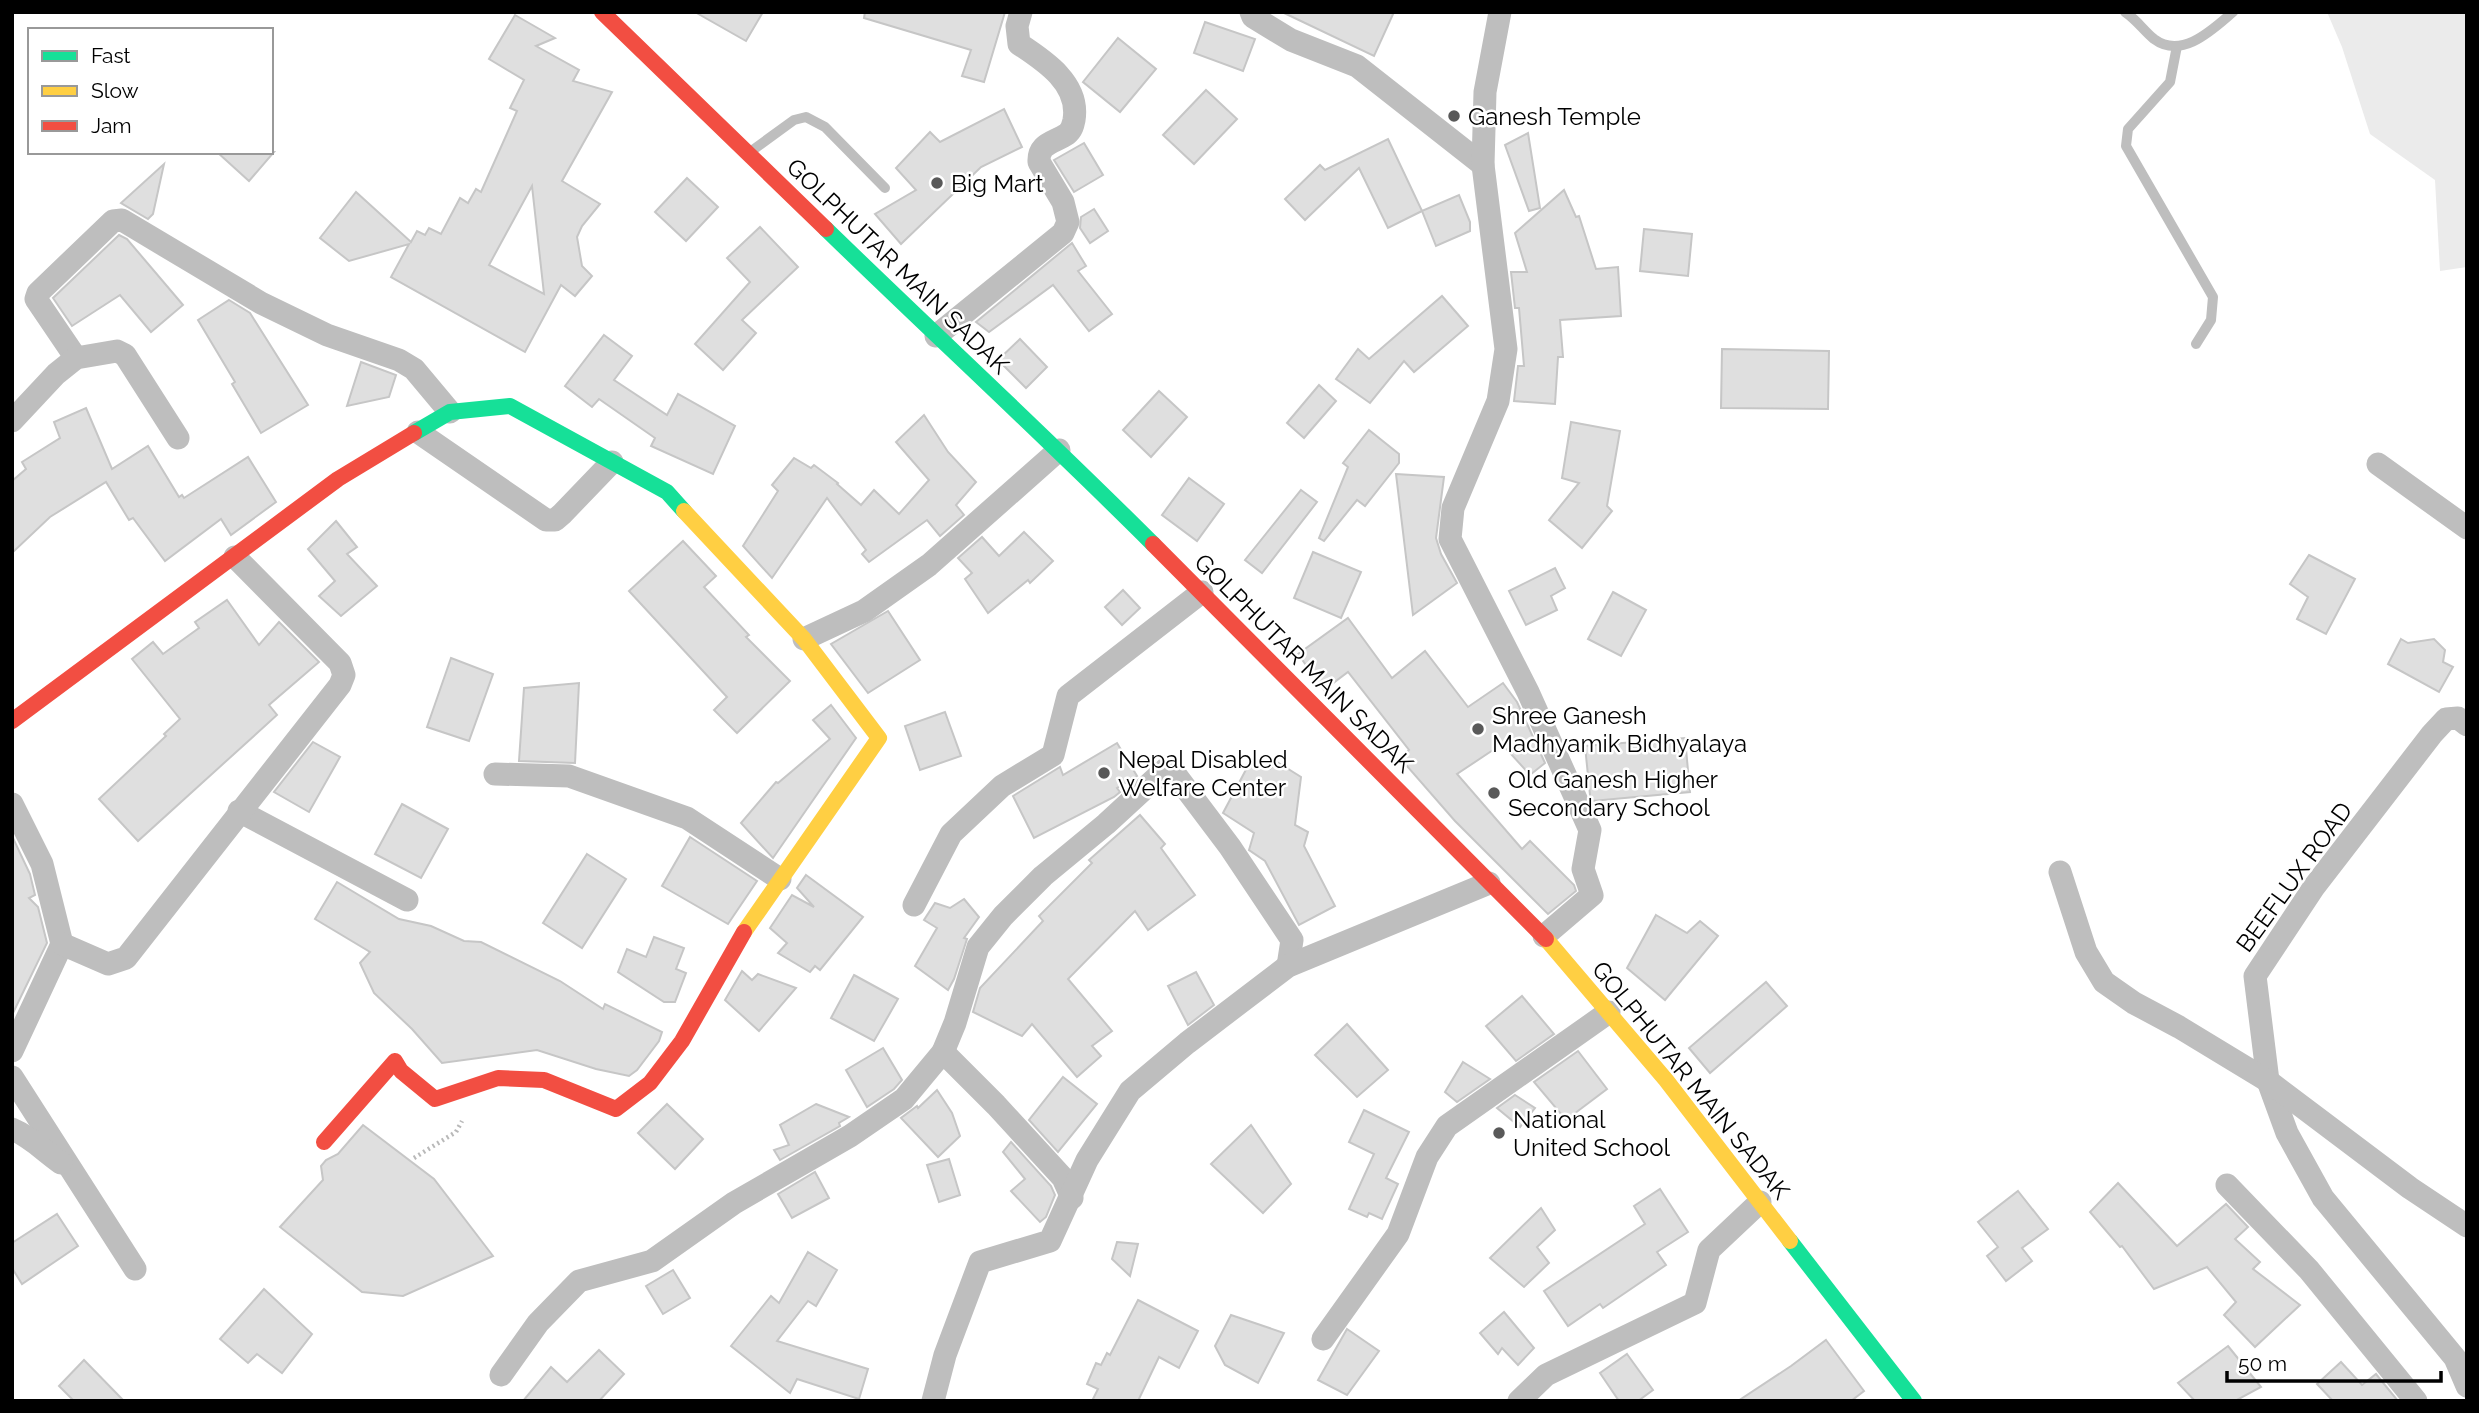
<svg xmlns="http://www.w3.org/2000/svg" width="2479" height="1413" viewBox="0 0 2479 1413" font-family="Raleway,sans-serif">
  <style>
    .green { fill: #ebebeb }
    .building { fill: #dfdfdf; stroke: #c6c6c6; stroke-width: 2; fill-rule: evenodd }
    .lines { fill: none; stroke-linecap: round; stroke-linejoin: round }
    .path { stroke: #b9b9b9; stroke-width: 4.5; stroke-dasharray: 2 3.5; stroke-linecap: butt }
    .lane { stroke: #bebebe; stroke-width: 10 }
    .street { stroke: #bebebe; stroke-width: 23 }
    .fast { stroke: #16e098; stroke-width: 16 }
    .slow { stroke: #ffcf43; stroke-width: 16 }
    .jam { stroke: #f24e42; stroke-width: 16 }
    .poi-dot { fill: #595959; stroke: #fff; stroke-width: 2.5 }
    .labels { text-anchor: middle; dominant-baseline: central; stroke-width: 5; stroke-linejoin: round; paint-order: stroke }
    .poi-label { font-size: 24px; fill: #000; stroke: #fff; text-anchor: start }
    .street-label { font-size: 24px; fill: #000; stroke: #fff }
  </style>
  <rect width="100%" height="100%" fill="#fff"/>
  <polygon class="green" points="2327,12 2467,12 2467,267 2440,271 2435,180 2370,134 2342,47"/>
  <g class="building">
    <polygon points="695,12 763,12 746,41"/>
    <polygon points="865,12 1005,12 984,82 962,76 971,50 864,18"/>
    <polygon points="1282,12 1394,12 1374,56"/>
    <path d="M 515,15 L 555,38 L 536,46 L 579,70 L 573,81 L 612,92 L 562,181 L 600,204 L 582,226 L 577,237 L 582,266 L 592,276 L 575,296 L 561,285 L 525,352 L 391,277 L 409,244 L 349,261 L 320,238 L 356,192 L 411,242 L 417,231 L 425,235 L 429,228 L 441,234 L 460,198 L 468,203 L 476,189 L 481,192 L 517,111 L 510,108 L 524,80 L 489,59 ZM 532,186 L 544,294 L 489,265 Z"/>
    <polygon points="1205,22 1255,39 1243,71 1194,53"/>
    <polygon points="1118,38 1156,69 1120,112 1083,82"/>
    <polygon points="1206,90 1237,119 1194,164 1163,135"/>
    <polygon points="1004,109 1022,147 981,167 901,244 875,214 916,190 896,168 930,132 940,142"/>
    <polygon points="1528,133 1540,208 1529,211 1505,145"/>
    <polygon points="1388,139 1422,211 1459,195 1470,222 1470,231 1436,246 1422,211 1388,228 1359,168 1305,220 1285,199 1320,165 1325,170"/>
    <polygon points="1084,143 1103,175 1074,192 1054,160"/>
    <polygon points="217,152 274,152 249,181"/>
    <polygon points="164,164 153,214 148,219 121,203"/>
    <polygon points="687,178 718,207 686,241 655,212"/>
    <polygon points="1564,190 1576,217 1579,216 1596,269 1618,267 1621,316 1560,320 1563,357 1558,357 1555,404 1514,401 1518,366 1524,366 1519,308 1515,308 1511,272 1527,272 1515,233"/>
    <polygon points="1094,209 1108,231 1090,243 1080,228 1081,217"/>
    <polygon points="760,227 798,267 742,320 756,333 723,370 695,344 750,282 727,258"/>
    <polygon points="1644,229 1692,234 1688,276 1640,271"/>
    <polygon points="119,235 127,239 183,305 151,332 120,295 72,326 53,298"/>
    <polygon points="1072,243 1086,266 1078,271 1112,314 1089,331 1053,285 989,332 976,322"/>
    <polygon points="1442,296 1468,326 1414,372 1404,361 1370,403 1336,379 1358,349 1369,359"/>
    <polygon points="229,300 250,313 308,405 261,433 232,384 235,382 198,320"/>
    <polygon points="604,335 632,356 614,380 667,415 678,394 735,426 713,474 651,446 655,438 599,399 592,407 565,386"/>
    <polygon points="1020,339 1047,367 1026,388 998,360"/>
    <polygon points="1722,349 1829,351 1828,409 1721,408"/>
    <polygon points="361,362 396,375 389,397 347,406"/>
    <polygon points="1319,385 1336,401 1304,438 1287,423"/>
    <polygon points="1159,391 1187,417 1151,457 1123,430"/>
    <polygon points="86,408 112,469 148,446 179,497 182,495 184,498 248,457 276,502 231,535 221,519 165,561 133,518 129,520 106,482 50,517 12,553 12,481 26,469 22,462 60,438 54,422"/>
    <polygon points="924,415 948,452 976,482 956,505 964,515 940,536 927,520 869,562 862,554 866,550 827,498 772,578 743,546 778,491 772,485 794,458 811,468 814,465 838,483 837,484 861,505 874,490 899,514 929,480 896,442"/>
    <polygon points="1571,422 1620,431 1607,506 1612,511 1582,548 1549,520 1579,483 1562,478"/>
    <polygon points="1369,430 1399,454 1399,463 1365,506 1357,500 1324,541 1319,538 1348,467 1343,463"/>
    <polygon points="1396,474 1444,477 1436,538 1441,554 1457,583 1413,615"/>
    <polygon points="1189,478 1224,504 1197,541 1162,515"/>
    <polygon points="1301,490 1317,502 1262,573 1245,560"/>
    <polygon points="336,521 357,547 347,554 377,586 341,616 319,596 335,581 308,549"/>
    <polygon points="1024,532 1053,561 1030,583 1028,580 988,613 965,579 972,573 958,558 982,537 999,556"/>
    <polygon points="683,541 716,576 704,587 749,635 746,637 790,681 737,733 714,710 727,697 629,591"/>
    <polygon points="1313,552 1361,572 1341,618 1294,598"/>
    <polygon points="2309,555 2355,579 2326,634 2297,619 2308,597 2290,584"/>
    <polygon points="1555,568 1565,588 1551,596 1557,610 1526,625 1509,591"/>
    <polygon points="1123,590 1140,608 1122,625 1105,607"/>
    <polygon points="1613,592 1646,610 1621,656 1588,639"/>
    <polygon points="227,600 259,645 279,622 319,662 269,705 277,715 138,841 99,799 166,736 164,734 180,719 132,659 153,642 163,654 199,628 195,622"/>
    <polygon points="888,611 920,660 868,693 831,644"/>
    <polygon points="1348,618 1392,678 1425,651 1468,707 1503,683 1517,702 1545,763 1530,775 1502,744 1457,774 1522,849 1530,841 1574,885 1576,891 1548,914 1455,821 1400,758 1409,750 1348,672 1324,690 1298,654"/>
    <polygon points="2401,639 2408,643 2434,639 2445,650 2443,662 2453,667 2439,692 2388,664"/>
    <polygon points="451,658 493,674 469,741 427,727"/>
    <polygon points="579,683 575,763 519,761 524,688"/>
    <polygon points="831,705 856,738 773,858 741,823 776,782 778,783 830,739 813,720"/>
    <polygon points="945,712 961,756 920,770 905,726"/>
    <polygon points="1685,738 1690,792 1592,801 1590,795 1585,746"/>
    <polygon points="313,742 340,757 309,812 274,792"/>
    <polygon points="1117,743 1137,776 1117,788 1120,792 1114,797 1034,838 1013,796 1060,767 1063,775"/>
    <polygon points="1277,762 1301,777 1295,825 1308,832 1304,846 1335,906 1299,925 1265,861 1249,850 1254,833 1223,813 1249,764 1270,769"/>
    <polygon points="402,804 448,829 421,878 375,854"/>
    <polygon points="1140,815 1165,844 1161,848 1195,895 1148,930 1135,911 1068,979 1112,1031 1092,1046 1101,1056 1077,1077 1032,1024 1022,1036 973,1012 980,988 1043,921 1039,916 1092,863 1089,860"/>
    <polygon points="12,836 30,874 35,895 29,898 38,907 47,943 12,1015"/>
    <polygon points="690,837 757,881 728,924 662,886"/>
    <polygon points="587,854 626,879 582,948 543,923"/>
    <polygon points="806,875 863,917 820,970 815,966 810,972 778,953 787,943 770,928 792,895 814,907 797,888"/>
    <polygon points="337,882 399,919 431,926 464,941 481,942 560,981 603,1009 605,1004 662,1032 659,1041 637,1070 629,1076 596,1069 537,1050 442,1063 412,1029 374,993 360,963 370,952 315,919"/>
    <polygon points="964,899 979,917 964,938 967,939 954,979 948,990 915,966 937,928 924,920 935,903 950,908"/>
    <polygon points="1656,915 1687,933 1700,921 1718,936 1665,1000 1627,968"/>
    <polygon points="654,937 684,948 676,969 686,973 675,1002 664,1002 618,972 627,949 646,957"/>
    <polygon points="742,971 752,980 758,974 796,988 759,1031 725,1000"/>
    <polygon points="1196,972 1214,1005 1188,1025 1168,986"/>
    <polygon points="854,975 898,999 874,1041 831,1018"/>
    <polygon points="1766,982 1787,1006 1710,1073 1689,1048"/>
    <polygon points="1522,996 1554,1034 1516,1061 1486,1026"/>
    <polygon points="1347,1024 1388,1070 1357,1097 1315,1055"/>
    <polygon points="883,1048 902,1080 894,1089 867,1107 846,1070"/>
    <polygon points="1578,1051 1607,1089 1566,1120 1534,1082"/>
    <polygon points="1463,1062 1490,1079 1457,1102 1445,1092"/>
    <polygon points="1063,1077 1097,1104 1058,1152 1029,1120"/>
    <polygon points="937,1090 952,1113 960,1136 938,1157 901,1118 917,1106 918,1108"/>
    <polygon points="1515,1095 1535,1108 1520,1127 1497,1108"/>
    <polygon points="667,1104 703,1139 675,1169 638,1133"/>
    <polygon points="816,1104 849,1117 839,1123 840,1126 780,1160 774,1150 789,1145 780,1125"/>
    <polygon points="1364,1110 1409,1132 1386,1178 1398,1184 1382,1219 1369,1213 1367,1217 1349,1209 1374,1154 1349,1142"/>
    <polygon points="363,1125 434,1179 493,1256 403,1296 362,1292 280,1227 323,1180 321,1166 326,1160 338,1154"/>
    <polygon points="1251,1125 1291,1184 1263,1213 1211,1164"/>
    <polygon points="1011,1142 1051,1186 1055,1195 1046,1217 1040,1222 1011,1191 1025,1179 1003,1152"/>
    <polygon points="949,1159 960,1195 939,1202 927,1165"/>
    <polygon points="815,1172 829,1198 792,1218 778,1194"/>
    <polygon points="2118,1183 2177,1246 2226,1204 2248,1227 2235,1239 2260,1262 2253,1269 2300,1305 2255,1347 2224,1315 2236,1302 2207,1267 2154,1289 2122,1246 2120,1247 2090,1212"/>
    <polygon points="1660,1189 1688,1232 1657,1252 1666,1265 1603,1308 1600,1304 1568,1326 1544,1291 1645,1224 1634,1206"/>
    <polygon points="2018,1191 2048,1229 2022,1248 2032,1261 2006,1281 1987,1256 1998,1247 1978,1222"/>
    <polygon points="1541,1208 1555,1230 1537,1247 1549,1263 1524,1287 1490,1258"/>
    <polygon points="57,1214 78,1246 22,1284 12,1268 12,1243"/>
    <polygon points="1117,1242 1138,1244 1130,1276 1112,1259"/>
    <polygon points="808,1252 837,1270 816,1306 808,1301 777,1341 868,1369 859,1399 797,1379 790,1393 731,1346 771,1296 779,1303"/>
    <polygon points="673,1270 690,1298 663,1314 646,1286"/>
    <polygon points="264,1289 312,1334 282,1373 257,1354 248,1363 220,1339"/>
    <polygon points="1138,1300 1198,1331 1179,1368 1159,1357 1138,1401 1092,1401 1098,1389 1087,1384 1096,1363 1101,1365 1107,1353 1110,1355"/>
    <polygon points="1504,1312 1534,1348 1518,1365 1502,1348 1498,1354 1480,1333"/>
    <polygon points="1231,1315 1284,1333 1258,1383 1225,1365 1215,1346"/>
    <polygon points="1347,1329 1379,1351 1347,1395 1318,1380"/>
    <polygon points="1826,1340 1864,1391 1851,1401 1738,1401 1791,1366"/>
    <polygon points="2228,1346 2261,1387 2235,1401 2195,1401 2178,1383"/>
    <polygon points="599,1350 624,1374 599,1401 523,1401 551,1367 567,1382"/>
    <polygon points="1627,1354 1653,1390 1638,1401 1619,1401 1600,1373"/>
    <polygon points="84,1360 124,1401 74,1401 59,1386"/>
    <polygon points="2341,1362 2362,1385 2376,1374 2398,1401 2333,1401 2317,1384"/>
  </g>
  <g class="lines">
    <polyline class="path" points="414,1158 456,1132 462,1121"/>
    <g class="lane">
      <path d="M 2125,12 C 2137,20 2144,31 2154,39 C 2182,60 2213,29 2233,12"/>
      <polyline points="2177,46 2170,82 2128,129 2126,146 2213,297 2211,320 2196,344"/>
      <polyline points="750,152 794,120 806,117 825,127 885,188"/>
    </g>
    <g class="street">
      <polyline points="1251,12 1253,17 1291,40 1357,66 1483,165"/>
      <polyline points="1500,12 1485,92 1483,165 1506,349 1498,401 1453,508 1450,539 1528,692 1590,830 1583,869 1592,895 1544,936"/>
      <path d="M 936,336 L 1063,233 L 1068,222 L 1063,202 L 1039,162 C 1038,143 1054,143 1067,134 C 1072,130 1073,125 1074,120 C 1080,84 1045,61 1019,44 L 1017,26 L 1021,12"/>
      <polyline points="76,358 36,299 38,293 113,221 122,220 261,303 327,335 399,360 414,369 450,412"/>
      <polyline points="12,421 56,374 76,358 117,351 125,355 178,438"/>
      <polyline points="418,432 546,520 555,520 562,514 612,462"/>
      <polyline points="2378,464 2467,528"/>
      <polyline points="804,639 864,611 929,565 1059,450"/>
      <polyline points="2467,725 2458,718 2446,719 2432,734 2314,887 2255,976 2268,1081 2287,1133 2323,1198 2455,1358 2467,1386"/>
      <polyline points="495,774 569,776 687,818 780,879"/>
      <polyline points="12,804 42,864 62,944 12,1051"/>
      <polyline points="239,811 407,900"/>
      <polyline points="2060,872 2086,952 2104,982 2134,1003 2179,1027 2268,1081 2410,1188 2467,1226"/>
      <polyline points="914,905 951,834 1002,786 1053,755 1068,696 1202,592"/>
      <polyline points="62,944 108,964 126,958 340,685 344,675 340,663 235,557"/>
      <polyline points="943,1052 955,1023 978,947 1003,916 1043,876 1106,824 1169,766 1230,847 1292,940 1288,966"/>
      <polyline points="12,1077 135,1269"/>
      <path d="M 12,1129 C 31,1137 44,1151 61,1163"/>
      <polyline points="2227,1185 2309,1270 2416,1401"/>
      <polyline points="1323,1339 1398,1234 1427,1157 1447,1126 1609,1012"/>
      <polyline points="501,1375 538,1323 579,1281 652,1261 734,1203 850,1136 904,1099 943,1052 996,1105 1063,1178 1072,1198"/>
      <polyline points="933,1401 945,1355 980,1262 1050,1241 1087,1160 1130,1091 1187,1043 1288,966 1489,883"/>
      <polyline points="1519,1401 1546,1375 1695,1303 1709,1250 1760,1202"/>
    </g>
    <g class="fast">
      <path d="M 826,229 C 935,335 1046,437 1153,544"/>
      <polyline points="414,433 450,412 510,406 667,492 684,511"/>
      <polyline points="1790,1241 1914,1401"/>
    </g>
    <g class="slow">
      <polyline points="684,511 804,639 879,738 744,932"/>
      <polyline points="1546,939 1666,1080 1790,1241"/>
    </g>
    <g class="jam">
      <polyline points="602,12 826,229"/>
      <polyline points="1153,544 1546,939"/>
      <polyline points="12,721 338,479 414,433"/>
      <polyline points="324,1142 395,1061 401,1071 435,1099 498,1078 544,1080 616,1109 650,1083 682,1041 744,932"/>
    </g>
  </g>
  <g class="poi-dot">
    <circle cx="1454" cy="116" r="7"/>
    <circle cx="937" cy="183" r="7"/>
    <circle cx="1478" cy="729" r="7"/>
    <circle cx="1104" cy="773" r="7"/>
    <circle cx="1494" cy="793" r="7"/>
    <circle cx="1499" cy="1133" r="7"/>
  </g>
  <g class="labels">
    <g class="poi-label">
      <text x="1468" y="116">Ganesh Temple</text>
      <text x="951" y="183">Big Mart</text>
      <text x="1492" y="715">Shree Ganesh<tspan x="1492" dy="28">Madhyamik Bidhyalaya</tspan></text>
      <text x="1118" y="759">Nepal Disabled<tspan x="1118" dy="28">Welfare Center</tspan></text>
      <text x="1508" y="779">Old Ganesh Higher<tspan x="1508" dy="28">Secondary School</tspan></text>
      <text x="1513" y="1119">National<tspan x="1513" dy="28">United School</tspan></text>
    </g>
    <g class="street-label">
      <text transform="translate(898 266) rotate(44)">GOLPHUTAR MAIN SADAK</text>
      <text transform="translate(1304 663) rotate(45)">GOLPHUTAR MAIN SADAK</text>
      <text transform="translate(2294 877) rotate(-54)">BEEFLUX ROAD</text>
      <text transform="translate(1691 1080) rotate(51)">GOLPHUTAR MAIN SADAK</text>
    </g>
  </g>
  <rect width="2479" height="1413" fill="none" stroke="#000000" stroke-width="28"/>
  <rect x="28" y="28" width="245" height="126" fill="#ffffff" stroke="#999999" stroke-width="2"/>
  <rect x="42" y="51" width="35" height="10" fill="#16e098" stroke="#999999" stroke-width="2"/>
  <text x="91" y="63" font-size="21" fill="#000000">Fast</text>
  <rect x="42" y="86" width="35" height="10" fill="#ffcf43" stroke="#999999" stroke-width="2"/>
  <text x="91" y="98" font-size="21" fill="#000000">Slow</text>
  <rect x="42" y="121" width="35" height="10" fill="#f24e42" stroke="#999999" stroke-width="2"/>
  <text x="91" y="133" font-size="21" fill="#000000">Jam</text>
  <path d="M2227 1371v10h214v-10" fill="none" stroke="#000000" stroke-width="3.5"/>
  <text x="2238" y="1371" font-size="21" fill="#000000" stroke="#ffffff" stroke-width="5" paint-order="stroke">50 m</text>
</svg>
